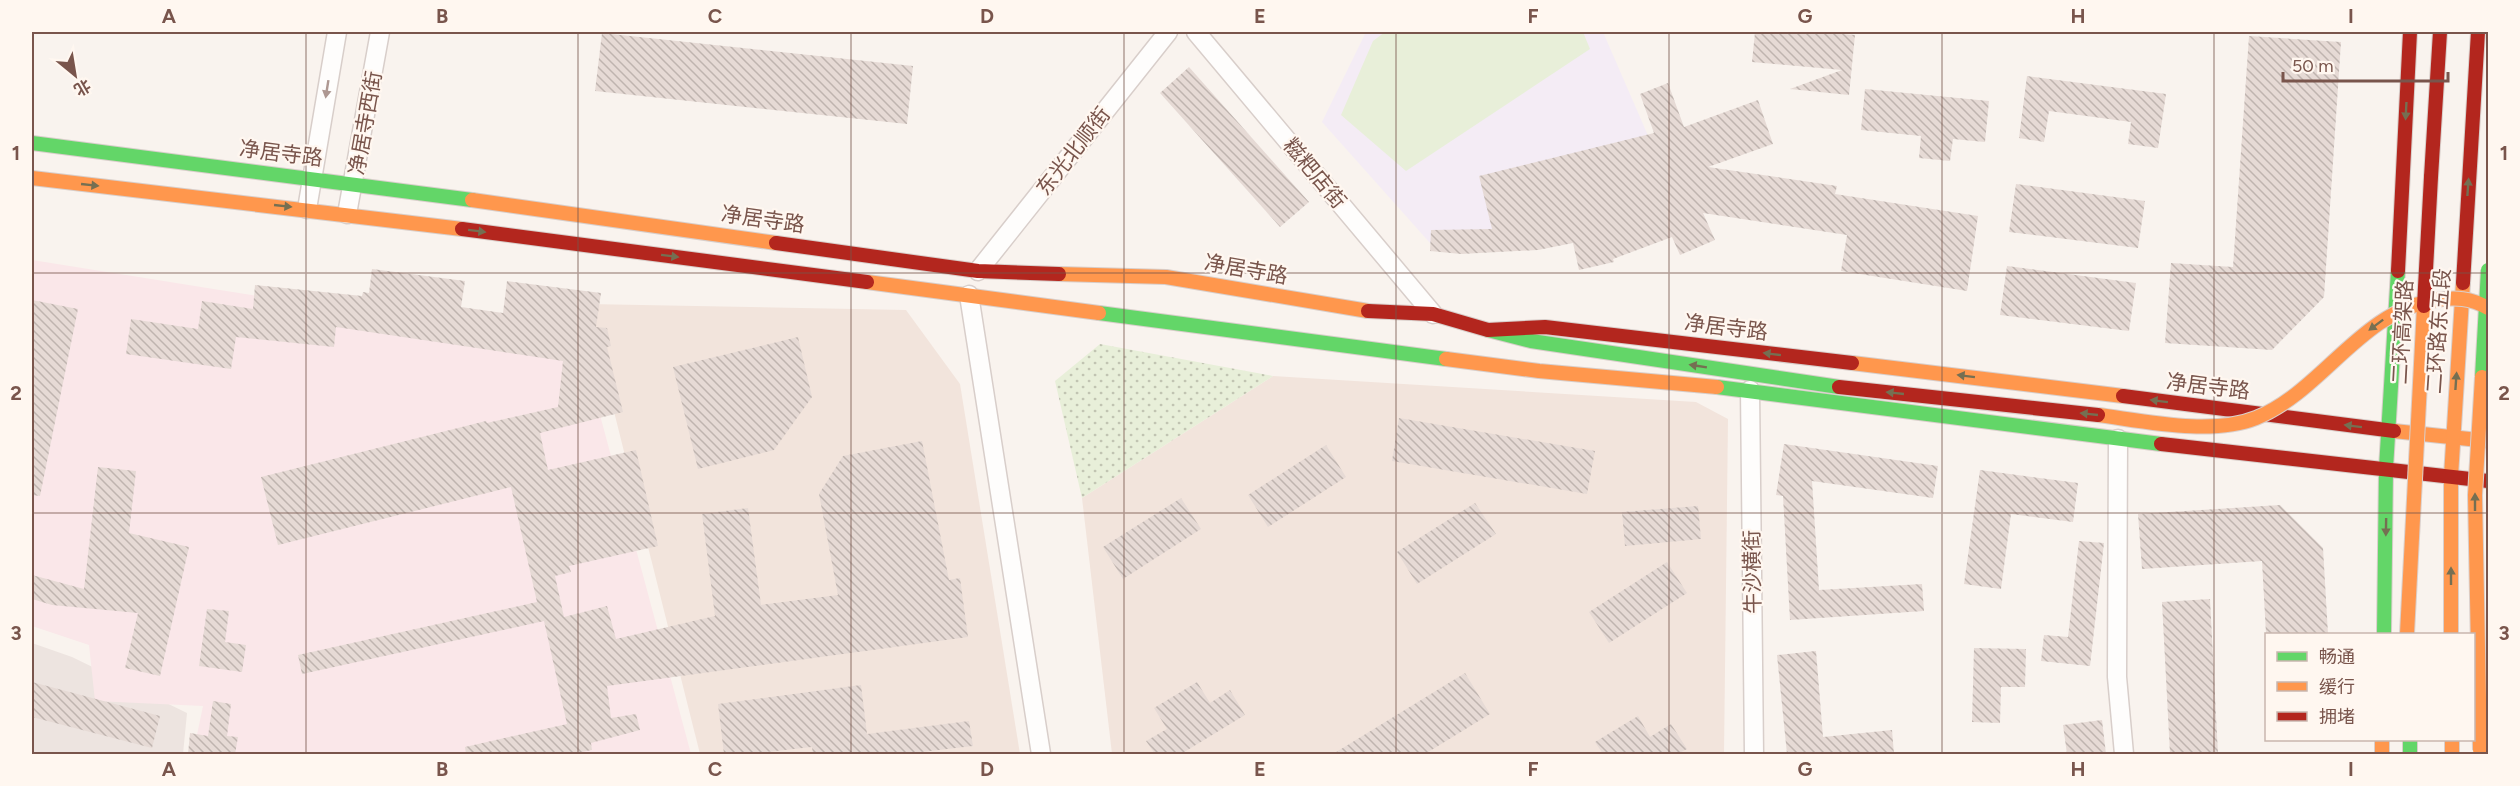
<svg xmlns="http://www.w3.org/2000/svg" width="2520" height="786" viewBox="0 0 2520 786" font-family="Figtree,'Noto Sans SC',sans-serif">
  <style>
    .residential { fill: #f2e4dc }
    .industrial { fill: #ede4e0 }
    .education { fill: #f4ecf5 }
    .medical { fill: #fae7e9 }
    .grass { fill: #e8efd9 }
    .park { fill: url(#park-dots) }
    .building { fill: url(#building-back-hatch) }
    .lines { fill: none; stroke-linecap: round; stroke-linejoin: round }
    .street-casing { stroke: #d8ceca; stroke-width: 21 }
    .fast-casing { stroke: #d8ceca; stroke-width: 16 }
    .slow-casing { stroke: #d8ceca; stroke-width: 16 }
    .jam-casing { stroke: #d8ceca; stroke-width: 16 }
    .street { stroke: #fefdfc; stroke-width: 18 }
    .fast { stroke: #63d668; stroke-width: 14 }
    .slow { stroke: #ff974d; stroke-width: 14 }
    .jam { stroke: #b3261e; stroke-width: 14 }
    .fast-bridge-casing { stroke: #dacfcb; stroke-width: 16; stroke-linecap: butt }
    .slow-bridge-casing { stroke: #dacfcb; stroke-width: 16; stroke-linecap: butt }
    .jam-bridge-casing { stroke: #dacfcb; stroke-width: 16; stroke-linecap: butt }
    .fast-bridge { stroke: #63d668; stroke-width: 14 }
    .slow-bridge { stroke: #ff974d; stroke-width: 14 }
    .jam-bridge { stroke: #b3261e; stroke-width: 14 }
    .oneway { fill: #ae9892 }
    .oneway2 { fill: #756f52 }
    .grid { fill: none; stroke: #79554c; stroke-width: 1.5; stroke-opacity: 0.55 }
    .labels { text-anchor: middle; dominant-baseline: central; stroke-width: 4.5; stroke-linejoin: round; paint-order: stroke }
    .street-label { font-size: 21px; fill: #79554c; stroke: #fff7f0 }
    .neatline { fill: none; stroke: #79554c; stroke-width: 2 }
    .grid-label { font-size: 20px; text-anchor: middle; font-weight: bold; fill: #79554c }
  </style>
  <defs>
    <pattern id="park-dots" width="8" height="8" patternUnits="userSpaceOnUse" patternTransform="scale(1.5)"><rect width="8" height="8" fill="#e8efd9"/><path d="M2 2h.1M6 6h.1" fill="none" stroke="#c1c4b2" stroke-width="1.8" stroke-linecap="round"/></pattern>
    <pattern id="building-back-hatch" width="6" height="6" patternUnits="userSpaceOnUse" patternTransform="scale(1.5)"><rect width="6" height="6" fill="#e6dad5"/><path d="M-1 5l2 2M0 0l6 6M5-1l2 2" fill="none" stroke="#bfb4af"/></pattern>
  </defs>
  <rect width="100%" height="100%" fill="#f9f3ee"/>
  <g class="residential">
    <polygon points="587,304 906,310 960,384 1020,754 700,754"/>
    <polygon points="1273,376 1696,402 1728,419 1724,754 1112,754 1082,498"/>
  </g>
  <polygon class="industrial" points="32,643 72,657 187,713 183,754 32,754"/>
  <polygon class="education" points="1366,32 1603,32 1666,177 1522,245 1430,243 1322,122"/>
  <polygon class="medical" points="32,260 582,348 691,754 193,754 203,706 95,701 89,645 32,626"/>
  <polygon class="grass" points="1385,32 1583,32 1590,49 1406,171 1341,115 1373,41"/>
  <polygon class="park" points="1100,344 1273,376 1082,498 1055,381"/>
  <g class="building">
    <polygon points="1755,32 1818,32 1855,35 1849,95 1790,89 1842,70 1752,62"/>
    <polygon points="602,33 913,66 907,124 595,91"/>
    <polygon points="2249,36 2341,42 2324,297 2272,350 2165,343 2171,263 2233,267"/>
    <polygon points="1189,67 1309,202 1280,227 1160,93"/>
    <polygon points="2027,76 2166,94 2158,148 2128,144 2131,122 2049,111 2044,142 2019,138"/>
    <polygon points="1668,83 1684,127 1758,100 1773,144 1708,167 1837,186 1835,194 1978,216 1967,291 1841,271 1847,235 1703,213 1715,240 1680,255 1672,237 1613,259 1614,262 1579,270 1573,243 1538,250 1461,254 1430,251 1431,230 1492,229 1479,176 1654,133 1640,94"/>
    <polygon points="1865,89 1989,101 1985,142 1953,139 1950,161 1919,158 1921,136 1861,130"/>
    <polygon points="2016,184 2145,201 2138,248 2009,232"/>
    <polygon points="2007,266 2136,283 2129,331 2000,315"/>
    <polygon points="372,269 465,281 461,307 503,313 507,281 601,293 596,327 607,328 611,346 607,347 623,412 540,433 548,470 636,450 658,546 569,566 571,572 555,576 564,617 607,606 616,639 715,616 702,514 748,508 761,605 838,595 819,494 843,456 922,441 949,580 960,578 968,637 607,686 611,718 636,714 640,730 591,743 592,750 571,754 466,754 465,747 567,724 544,621 302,674 298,655 537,602 511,487 278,545 261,477 486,421 487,423 558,407 563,361 336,327 334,347 236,337 231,369 126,354 131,319 198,329 202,301 253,309 255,285 362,296 363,292 369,293"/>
    <polygon points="32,300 78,309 40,496 32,495"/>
    <polygon points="798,337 812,397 774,450 698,469 673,367"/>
    <polygon points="1399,418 1595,451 1587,494 1392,461"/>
    <polygon points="1784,444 1938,466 1933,498 1812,481 1819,590 1922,584 1924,611 1790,620 1783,496 1776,495"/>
    <polygon points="1326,445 1346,477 1268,527 1248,495"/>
    <polygon points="98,467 136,471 129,533 189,547 160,676 125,668 138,613 52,605 32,599 32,575 84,589"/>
    <polygon points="1980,470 2078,483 2073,522 2011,514 2001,589 1964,584"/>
    <polygon points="1181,498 1201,529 1123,579 1103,547"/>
    <polygon points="1475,503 1496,534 1417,584 1397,552"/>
    <polygon points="2280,505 2323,548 2328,634 2266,634 2262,561 2142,569 2138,514"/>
    <polygon points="1698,506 1701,539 1625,546 1622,512"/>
    <polygon points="2079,541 2104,543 2090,666 2041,661 2044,635 2068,637"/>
    <polygon points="1667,562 1687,593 1609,643 1589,612"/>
    <polygon points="2210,599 2218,754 2170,754 2162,602"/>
    <polygon points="207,609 229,611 225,642 246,645 242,672 199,666"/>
    <polygon points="1974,648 2026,649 2025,687 2001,687 2000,723 1972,722"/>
    <polygon points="1816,651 1823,737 1892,730 1894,754 1787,754 1777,655"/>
    <polygon points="1465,673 1490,714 1425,754 1333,754"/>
    <polygon points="32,682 160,716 152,748 32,717"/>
    <polygon points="1197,682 1210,703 1230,690 1245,715 1181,754 1155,754 1146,741 1167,729 1154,708"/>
    <polygon points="861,685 867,734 969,721 973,746 904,754 813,754 812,747 748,754 724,754 718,704"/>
    <polygon points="213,701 231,704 227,736 238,737 235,754 188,754 190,733 208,736"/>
    <polygon points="1638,716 1650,737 1671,724 1687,749 1677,754 1603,754 1595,742"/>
    <polygon points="2102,720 2106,754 2067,754 2063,725"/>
  </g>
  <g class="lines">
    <defs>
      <g id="street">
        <polyline points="1196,32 1433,314"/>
        <polyline points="307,209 337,32"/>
        <polyline points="347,214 380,32"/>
        <polyline points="978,271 1168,32"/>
        <polyline points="969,295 1041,754"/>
        <polyline points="1750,390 1754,754"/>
        <polyline points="2118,439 2117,677 2124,754"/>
      </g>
      <g id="fast">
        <polyline points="32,143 472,200"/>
        <polyline points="1099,313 1446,359"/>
        <polyline points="1488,330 1531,341 1839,387"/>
        <polyline points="1717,387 2161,444"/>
        <polyline points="2384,634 2386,468 2398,271"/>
        <polyline points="2410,740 2410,754"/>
      </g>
      <g id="slow">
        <polyline points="32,178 462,229"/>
        <polyline points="472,200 776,243"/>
        <polyline points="1059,274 1166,277 1368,311"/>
        <polyline points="867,282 1099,313"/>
        <polyline points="1446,359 1539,371 1717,387"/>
        <polyline points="1852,363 2123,396"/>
        <polyline points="2394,431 2488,441"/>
        <polyline points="2451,634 2451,476 2463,283"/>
        <polyline points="2382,740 2382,754"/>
        <polyline points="2452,740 2452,754"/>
      </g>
      <g id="jam">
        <polyline points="2431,177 2440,32"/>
        <polyline points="462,229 867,282"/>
        <polyline points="776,243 978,271 1059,274"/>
        <polyline points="2398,271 2410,32"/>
        <polyline points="2463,283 2478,32"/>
        <polyline points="1368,311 1433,314 1488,330 1545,327 1852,363"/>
        <polyline points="2123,396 2394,431"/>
        <polyline points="2161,444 2488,481"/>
      </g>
    </defs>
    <use href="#street" class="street-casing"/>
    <use href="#fast" class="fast-casing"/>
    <use href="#slow" class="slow-casing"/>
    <use href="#jam" class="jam-casing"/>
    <use href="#street" class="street"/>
    <use href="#fast" class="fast"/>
    <use href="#slow" class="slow"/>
    <use href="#jam" class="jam"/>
    <defs>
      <polyline id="fast-bridge" points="2482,377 2488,270"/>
      <g id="slow-bridge">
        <path d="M 2098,415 C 2144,421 2211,436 2256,418 C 2324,390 2360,311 2436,300 C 2455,297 2471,298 2488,308"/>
        <polyline points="2407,634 2424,306"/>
        <polyline points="2480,750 2475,495 2482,377"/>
      </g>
      <g id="jam-bridge">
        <polyline points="2424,306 2431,177"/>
        <polyline points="1839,387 2098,415"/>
      </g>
    </defs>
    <use href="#fast-bridge" class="fast-bridge-casing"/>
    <use href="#slow-bridge" class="slow-bridge-casing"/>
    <use href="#jam-bridge" class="jam-bridge-casing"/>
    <use href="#fast-bridge" class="fast-bridge"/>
    <use href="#slow-bridge" class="slow-bridge"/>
    <use href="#jam-bridge" class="jam-bridge"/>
  </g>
  <defs><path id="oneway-solid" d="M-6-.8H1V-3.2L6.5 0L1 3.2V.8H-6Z" transform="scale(1.5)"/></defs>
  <use class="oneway" href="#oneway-solid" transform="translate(327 89) rotate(99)"/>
  <g class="oneway2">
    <use href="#oneway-solid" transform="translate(2406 111) rotate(93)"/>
    <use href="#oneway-solid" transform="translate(90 185) rotate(6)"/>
    <use href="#oneway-solid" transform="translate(2468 187) rotate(-86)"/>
    <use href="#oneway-solid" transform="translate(283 206) rotate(6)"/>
    <use href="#oneway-solid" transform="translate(477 231) rotate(7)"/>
    <use href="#oneway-solid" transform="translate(670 256) rotate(7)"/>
    <use href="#oneway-solid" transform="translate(2376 325) rotate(143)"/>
    <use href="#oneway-solid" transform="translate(1772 354) rotate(-173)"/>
    <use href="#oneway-solid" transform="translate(1698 366) rotate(-171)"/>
    <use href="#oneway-solid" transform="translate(1966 376) rotate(-173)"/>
    <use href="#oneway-solid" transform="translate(2456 381) rotate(-86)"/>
    <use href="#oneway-solid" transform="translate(1895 393) rotate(-174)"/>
    <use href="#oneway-solid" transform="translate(2159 401) rotate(-173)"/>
    <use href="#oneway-solid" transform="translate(2089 414) rotate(-174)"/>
    <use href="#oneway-solid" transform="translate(2353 426) rotate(-173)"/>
    <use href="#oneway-solid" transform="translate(2475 502) rotate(-90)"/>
    <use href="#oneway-solid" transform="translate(2386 527) rotate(91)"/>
    <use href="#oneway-solid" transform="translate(2451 576) rotate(-90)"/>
  </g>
  <path class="grid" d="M 306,32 L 306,754M 578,32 L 578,754M 851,32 L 851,754M 1124,32 L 1124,754M 1396,32 L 1396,754M 1669,32 L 1669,754M 1942,32 L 1942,754M 2214,32 L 2214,754M 32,273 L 2488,273M 32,513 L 2488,513"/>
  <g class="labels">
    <g class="street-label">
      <text transform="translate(365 123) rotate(-80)">净居寺西街</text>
      <text transform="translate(1073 151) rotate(-52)">东光北顺街</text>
      <text transform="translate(281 153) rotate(7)">净居寺路</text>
      <text transform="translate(1315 173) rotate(50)">糍粑店街</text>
      <text transform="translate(763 219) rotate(8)">净居寺路</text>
      <text transform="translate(1246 269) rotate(10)">净居寺路</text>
      <text transform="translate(1726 327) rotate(7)">净居寺路</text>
      <text transform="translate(2438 331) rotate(-86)">二环路东五段</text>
      <text transform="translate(2402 332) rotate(-87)">二环高架路</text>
      <text transform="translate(2208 386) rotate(7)">净居寺路</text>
      <text transform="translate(1752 572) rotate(-91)">牛沙横街</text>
    </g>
  </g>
  <rect width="2520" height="786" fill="none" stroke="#fff7f0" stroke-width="66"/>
  <rect x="2265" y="633" width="210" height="108" fill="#fff7f0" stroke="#c9b6ae" stroke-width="1.5"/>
  <rect x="2277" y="652" width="30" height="9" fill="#63d668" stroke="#c9b6ae" stroke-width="1.5"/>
  <text x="2319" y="663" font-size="18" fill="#79554c">畅通</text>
  <rect x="2277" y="682" width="30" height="9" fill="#ff974d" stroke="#c9b6ae" stroke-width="1.5"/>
  <text x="2319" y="693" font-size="18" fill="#79554c">缓行</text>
  <rect x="2277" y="712" width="30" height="9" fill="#b3261e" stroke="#c9b6ae" stroke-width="1.5"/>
  <text x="2319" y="723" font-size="18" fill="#79554c">拥堵</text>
  <g transform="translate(75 75) rotate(150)" stroke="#fff7f0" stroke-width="4.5" paint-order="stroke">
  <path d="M0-4.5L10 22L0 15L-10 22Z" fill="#79554c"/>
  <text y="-9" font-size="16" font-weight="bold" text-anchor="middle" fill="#79554c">北</text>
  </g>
  <path d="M2283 72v9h165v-9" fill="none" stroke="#79554c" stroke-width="3"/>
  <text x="2292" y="72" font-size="18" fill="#79554c" stroke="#fff7f0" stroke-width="4.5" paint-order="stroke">50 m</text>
  <rect x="33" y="33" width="2454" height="720" class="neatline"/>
  <g class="grid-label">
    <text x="169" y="23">A</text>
    <text x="442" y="23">B</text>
    <text x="715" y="23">C</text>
    <text x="987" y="23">D</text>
    <text x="1260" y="23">E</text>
    <text x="1533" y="23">F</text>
    <text x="1805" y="23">G</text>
    <text x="2078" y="23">H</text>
    <text x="2351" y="23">I</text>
    <text x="16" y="160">1</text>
    <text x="2504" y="160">1</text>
    <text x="16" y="400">2</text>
    <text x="2504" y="400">2</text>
    <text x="16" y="640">3</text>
    <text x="2504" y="640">3</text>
    <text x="169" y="776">A</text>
    <text x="442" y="776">B</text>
    <text x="715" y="776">C</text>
    <text x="987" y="776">D</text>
    <text x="1260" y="776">E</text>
    <text x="1533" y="776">F</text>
    <text x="1805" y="776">G</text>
    <text x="2078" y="776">H</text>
    <text x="2351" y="776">I</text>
  </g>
</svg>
